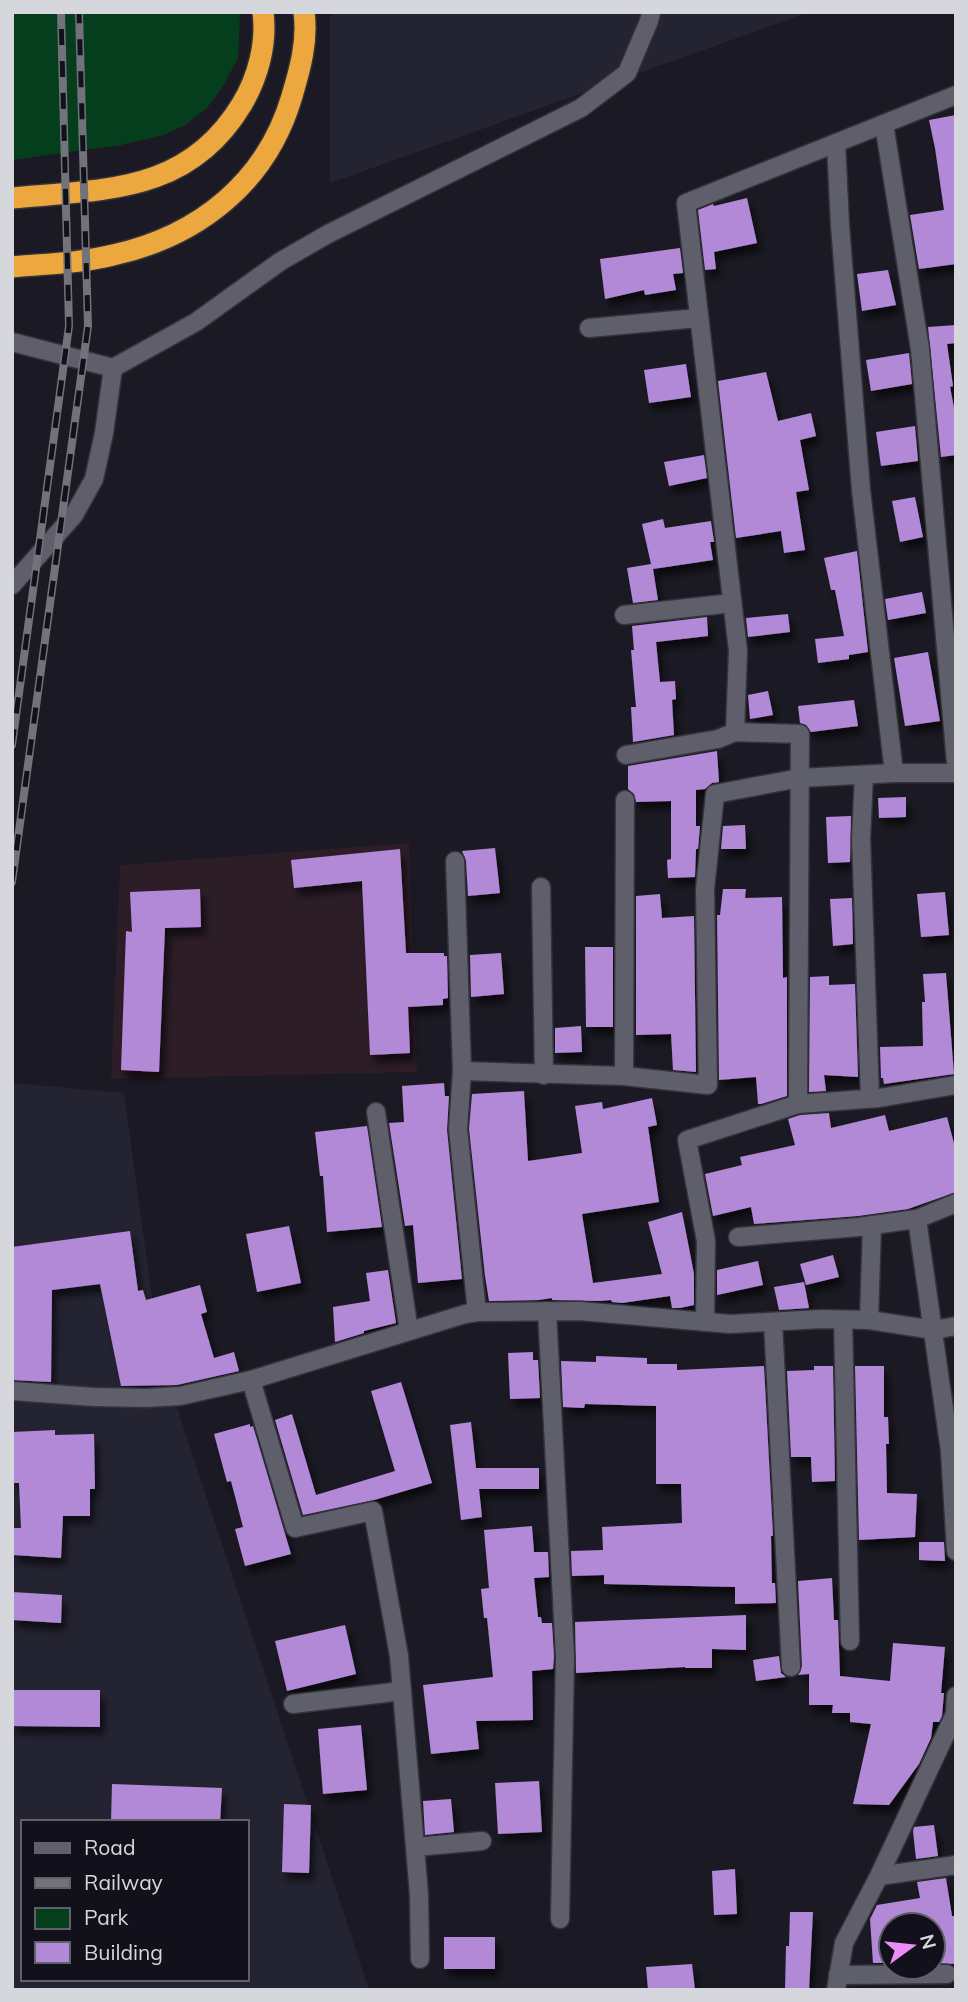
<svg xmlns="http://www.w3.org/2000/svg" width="968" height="2002" viewBox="0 0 968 2002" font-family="Mulish,sans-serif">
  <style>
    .built { fill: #242332; fill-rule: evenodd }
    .education { fill: #2c1d27 }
    .green { fill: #053e1d }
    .building { fill: #b289d6; filter: url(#shadow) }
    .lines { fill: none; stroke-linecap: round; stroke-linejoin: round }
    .street-casing { stroke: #34333b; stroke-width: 21 }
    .highway-casing { stroke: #34333b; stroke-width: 24 }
    .street { stroke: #5f5f6b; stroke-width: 18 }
    .highway { stroke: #eca73e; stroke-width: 21 }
    .rail-casing { stroke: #72727a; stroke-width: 8 }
    .rail { stroke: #12111b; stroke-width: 5; stroke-dasharray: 16; stroke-linecap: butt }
  </style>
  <defs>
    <filter id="shadow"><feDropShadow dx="4.5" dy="8" stdDeviation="3.5" flood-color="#0009"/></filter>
  </defs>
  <rect width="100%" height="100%" fill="#1b1a24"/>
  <g class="built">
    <polygon points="330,12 810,12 330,183"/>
    <path d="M 12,1083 L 124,1093 L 160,1356 L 369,1990 L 12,1990 ZM 23,1822 L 247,1822 L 247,1979 L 23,1979 Z"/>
  </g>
  <polygon class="education" points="409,843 417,1072 111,1079 120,865"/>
  <polygon class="green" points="12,12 240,12 238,58 223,86 207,108 185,125 164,135 121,145 12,160"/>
  <g class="building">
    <polygon points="956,115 956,264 919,269 910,215 944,210 935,148 929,120"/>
    <polygon points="747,198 757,243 714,252 716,269 705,270 698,210 713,204 714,206"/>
    <polygon points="680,248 683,273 673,274 676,290 645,295 644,290 605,299 600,259"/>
    <polygon points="888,270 896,305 862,311 857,274"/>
    <polygon points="956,325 956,343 947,344 953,386 950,387 956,418 956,455 941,457 928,327"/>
    <polygon points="909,353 912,384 871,391 866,360"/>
    <polygon points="686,364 691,397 649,403 644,370"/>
    <polygon points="766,372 778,421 811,413 816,436 800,440 809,490 796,492 805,550 784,553 781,531 736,538 718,381"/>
    <polygon points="915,426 918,461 881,466 876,432"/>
    <polygon points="704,455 707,478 669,486 664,462"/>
    <polygon points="915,497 923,537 900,542 892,501"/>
    <polygon points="663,519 665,528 711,521 714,542 710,542 713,560 653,569 658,600 633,603 627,568 651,564 642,524"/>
    <polygon points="857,551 868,652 849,655 849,659 818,663 815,639 844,636 835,590 831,590 824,558"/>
    <polygon points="922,592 926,613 888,620 885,599"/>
    <polygon points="788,614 790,632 748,637 746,618"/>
    <polygon points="707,617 708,636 656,642 660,682 675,681 676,699 672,700 674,735 633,742 631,707 636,707 631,650 634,650 632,626"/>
    <polygon points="928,652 940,721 905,726 894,658"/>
    <polygon points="768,691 773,715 750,719 748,695"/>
    <polygon points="854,700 858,726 811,732 806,725 800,723 798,706"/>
    <polygon points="717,751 719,782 712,783 705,789 696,790 696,826 700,826 698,849 696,849 695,877 668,878 667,860 671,859 671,801 636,802 634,794 628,789 628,766"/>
    <polygon points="906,797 906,817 879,818 878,798"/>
    <polygon points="851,816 850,862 828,863 826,817"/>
    <polygon points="745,825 746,849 721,849 723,826"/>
    <polygon points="495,848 500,893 468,896 466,861 462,851"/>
    <polygon points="400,849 406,953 444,953 444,956 447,956 448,998 443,999 443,1005 408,1007 410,1053 370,1055 362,881 294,888 291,860"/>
    <polygon points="200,889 201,927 165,928 159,1072 121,1070 126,931 132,932 130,892"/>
    <polygon points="723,889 746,889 745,898 782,897 783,978 787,977 787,1096 761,1104 758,1104 756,1077 719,1080 717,915 720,915"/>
    <polygon points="945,892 949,935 921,937 917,894"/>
    <polygon points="660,894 662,918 694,916 696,1072 673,1070 671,1034 636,1035 636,896"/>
    <polygon points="852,898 853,944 833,946 830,899"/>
    <polygon points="585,947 613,947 613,1027 586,1027"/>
    <polygon points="501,953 504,994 471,997 470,955"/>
    <polygon points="946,973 954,1074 884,1084 883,1078 881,1078 880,1047 923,1046 922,1002 925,1002 923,974"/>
    <polygon points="829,976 829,985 855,984 858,1077 824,1075 826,1091 809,1092 810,977"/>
    <polygon points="581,1026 582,1052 555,1053 555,1028"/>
    <polygon points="444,1083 445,1096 449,1096 447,1130 462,1279 418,1283 413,1225 405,1226 389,1123 404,1122 402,1086"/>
    <polygon points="524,1091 528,1161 582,1153 575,1106 602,1102 603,1109 652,1098 657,1125 648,1127 659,1202 582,1214 593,1283 662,1274 648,1222 682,1212 694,1274 694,1305 680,1308 672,1308 670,1296 622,1303 612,1302 611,1300 600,1301 552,1300 552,1298 539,1300 489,1301 485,1276 469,1129 472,1094"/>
    <polygon points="829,1113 831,1128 885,1115 889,1131 947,1117 956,1151 956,1192 908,1209 858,1216 754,1224 751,1207 713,1216 705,1174 742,1165 740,1157 795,1145 788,1119 800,1115"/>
    <polygon points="367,1126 382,1227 327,1232 323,1176 320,1176 315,1132"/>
    <polygon points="289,1226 301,1283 257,1292 246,1234"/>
    <polygon points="130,1231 138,1291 143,1290 146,1300 200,1285 207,1312 201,1314 214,1358 234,1352 239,1371 177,1385 121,1386 100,1284 52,1290 51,1382 12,1380 12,1247"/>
    <polygon points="833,1255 839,1277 806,1285 800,1264"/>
    <polygon points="758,1261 763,1285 717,1295 717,1270"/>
    <polygon points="388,1270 396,1323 364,1331 364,1333 335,1342 333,1307 370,1301 366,1273"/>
    <polygon points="804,1282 809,1308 779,1310 774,1287"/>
    <polygon points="533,1352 533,1360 538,1360 540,1398 510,1399 508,1353"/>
    <polygon points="596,1356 647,1358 647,1364 677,1364 677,1370 764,1366 773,1536 771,1536 772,1583 775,1583 776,1603 735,1604 735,1587 604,1584 604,1575 572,1576 571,1551 603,1550 602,1527 682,1523 681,1484 656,1484 656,1406 585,1404 584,1408 563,1407 561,1361 596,1362"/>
    <polygon points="814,1366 833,1366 835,1481 812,1482 811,1457 791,1457 787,1371 814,1370"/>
    <polygon points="855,1366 884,1366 884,1417 888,1417 889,1444 886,1444 887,1493 917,1494 915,1537 859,1540"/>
    <polygon points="401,1382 432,1483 374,1500 303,1515 275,1420 292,1414 316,1495 395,1471 371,1391"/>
    <polygon points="471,1422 476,1468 539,1468 539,1489 479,1489 482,1517 461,1520 450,1425"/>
    <polygon points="250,1424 250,1427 253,1426 291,1554 245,1566 235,1529 243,1527 231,1481 227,1482 214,1434"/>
    <polygon points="55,1430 55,1435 94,1434 95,1489 90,1489 90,1516 63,1516 61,1558 13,1555 14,1528 21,1528 19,1483 12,1483 12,1432"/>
    <polygon points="532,1526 534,1552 548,1552 549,1577 534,1578 538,1617 541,1617 542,1623 552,1623 554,1657 553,1669 532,1671 533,1720 476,1721 479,1749 431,1754 423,1685 493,1677 487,1618 484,1618 481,1589 489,1588 484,1530"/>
    <polygon points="919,1542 944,1542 945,1561 919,1560"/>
    <polygon points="832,1578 834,1620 838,1620 840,1676 890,1681 893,1643 945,1647 941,1693 944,1693 942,1716 939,1722 933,1722 931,1738 919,1764 889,1805 853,1804 871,1724 850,1722 850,1713 832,1713 833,1705 809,1705 809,1674 798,1675 802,1666 798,1581"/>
    <polygon points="12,1592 62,1595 61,1623 12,1620"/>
    <polygon points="746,1615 746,1650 712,1649 712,1668 685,1668 685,1667 576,1673 575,1622"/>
    <polygon points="345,1625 356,1674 287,1691 275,1641"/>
    <polygon points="779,1656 781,1673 786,1677 756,1681 753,1660"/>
    <polygon points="12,1690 100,1690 100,1727 12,1726"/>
    <polygon points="361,1725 367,1790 323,1794 318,1729"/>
    <polygon points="539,1781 542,1832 498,1834 495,1783"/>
    <polygon points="112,1784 222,1788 220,1822 111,1822"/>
    <polygon points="451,1799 454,1832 425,1835 423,1801"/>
    <polygon points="284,1804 311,1805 309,1873 282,1872"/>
    <polygon points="934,1825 938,1856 916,1859 913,1831 914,1827"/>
    <polygon points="735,1869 737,1914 714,1915 712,1871"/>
    <polygon points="946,1878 952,1916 956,1916 956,1964 933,1963 933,1925 891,1925 891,1963 873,1963 870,1919 877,1905 920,1898 917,1882"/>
    <polygon points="790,1912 813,1912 809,1990 785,1990 786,1946 789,1946"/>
    <rect x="444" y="1937" width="51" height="32"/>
    <polygon points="692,1964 695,1990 648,1990 646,1967"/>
  </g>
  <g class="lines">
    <defs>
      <g id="street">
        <polyline points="884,124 920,349 956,763"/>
        <polyline points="836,143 840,225 861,490 894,773"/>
        <polyline points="589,328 698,318"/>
        <polyline points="12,342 113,368 196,322 281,261 328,234 581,108 627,73 649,21 651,12"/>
        <polyline points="12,585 74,515 94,479 104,433 113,368"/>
        <polyline points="624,615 732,603"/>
        <polyline points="735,732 738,651 686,203 956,95"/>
        <polyline points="626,755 718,739 735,732 800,734 798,1104"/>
        <polyline points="864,775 861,838 870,1098"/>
        <polyline points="455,861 462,1071 458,1129 477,1312"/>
        <polyline points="541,887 544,1075"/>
        <polyline points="462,1071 624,1076 708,1085 705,889 715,794 800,778 894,773 956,773"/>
        <polyline points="624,1076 625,800"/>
        <polyline points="376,1112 409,1331"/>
        <polyline points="956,1203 917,1219 950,1451 956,1551"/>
        <polyline points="738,1237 859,1227 917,1219"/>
        <polyline points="547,1311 565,1657 560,1919"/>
        <polyline points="843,1320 850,1641"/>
        <polyline points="869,1320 872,1225"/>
        <polyline points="705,1322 706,1241 687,1140 798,1104 879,1098 956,1085"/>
        <polyline points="773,1322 791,1667"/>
        <polyline points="251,1380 295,1528 373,1511 399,1656 419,1895 420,1959"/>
        <polyline points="12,1391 94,1397 147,1398 180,1396 251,1380 465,1314 477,1312 580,1311 730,1324 822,1319 869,1320 934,1330 956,1326"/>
        <polyline points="293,1704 402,1691"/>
        <polyline points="415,1847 482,1841"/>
        <polyline points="879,1876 956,1865"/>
        <polyline points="838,1975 947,1974"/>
        <polyline points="836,1990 844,1943 879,1876 955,1714 956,1696"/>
      </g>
      <g id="highway">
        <path d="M 12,198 C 105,189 188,194 242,104 C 258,77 267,44 263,12"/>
        <path d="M 12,267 C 45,264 82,263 113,255 C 199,236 267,182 292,96 C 300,69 308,41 304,12"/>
      </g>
    </defs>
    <use href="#street" class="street-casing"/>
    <use href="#highway" class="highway-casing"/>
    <use href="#street" class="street"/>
    <use href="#highway" class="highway"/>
    <defs>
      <g id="rail">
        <polyline points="12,745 69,326 61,12"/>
        <polyline points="12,882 88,326 79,12"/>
      </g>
    </defs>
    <use href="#rail" class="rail-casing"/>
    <use href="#rail" class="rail"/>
  </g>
  <rect width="968" height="2002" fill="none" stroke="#d6d6dd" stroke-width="28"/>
  <rect x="21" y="1820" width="228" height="161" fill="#12111b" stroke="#606069" stroke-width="2"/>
  <rect x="35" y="1843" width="35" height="10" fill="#5f5f6b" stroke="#606069" stroke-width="2"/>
  <text x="84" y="1855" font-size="21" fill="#d6d6dd">Road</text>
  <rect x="35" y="1878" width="35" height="10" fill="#72727a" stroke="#606069" stroke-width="2"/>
  <text x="84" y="1890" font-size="21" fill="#d6d6dd">Railway</text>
  <rect x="35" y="1908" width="35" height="21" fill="#053e1d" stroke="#606069" stroke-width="2"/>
  <text x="84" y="1925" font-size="21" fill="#d6d6dd">Park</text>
  <rect x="35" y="1942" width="35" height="21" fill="#b289d6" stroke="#606069" stroke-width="2"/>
  <text x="84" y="1960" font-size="21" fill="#d6d6dd">Building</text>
  <g transform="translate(912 1946) rotate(75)"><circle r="33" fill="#12111b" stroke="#606069" stroke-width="2"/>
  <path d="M0-5L12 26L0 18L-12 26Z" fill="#ec8cfb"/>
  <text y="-10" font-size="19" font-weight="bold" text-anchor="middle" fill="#d6d6dd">N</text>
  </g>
</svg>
